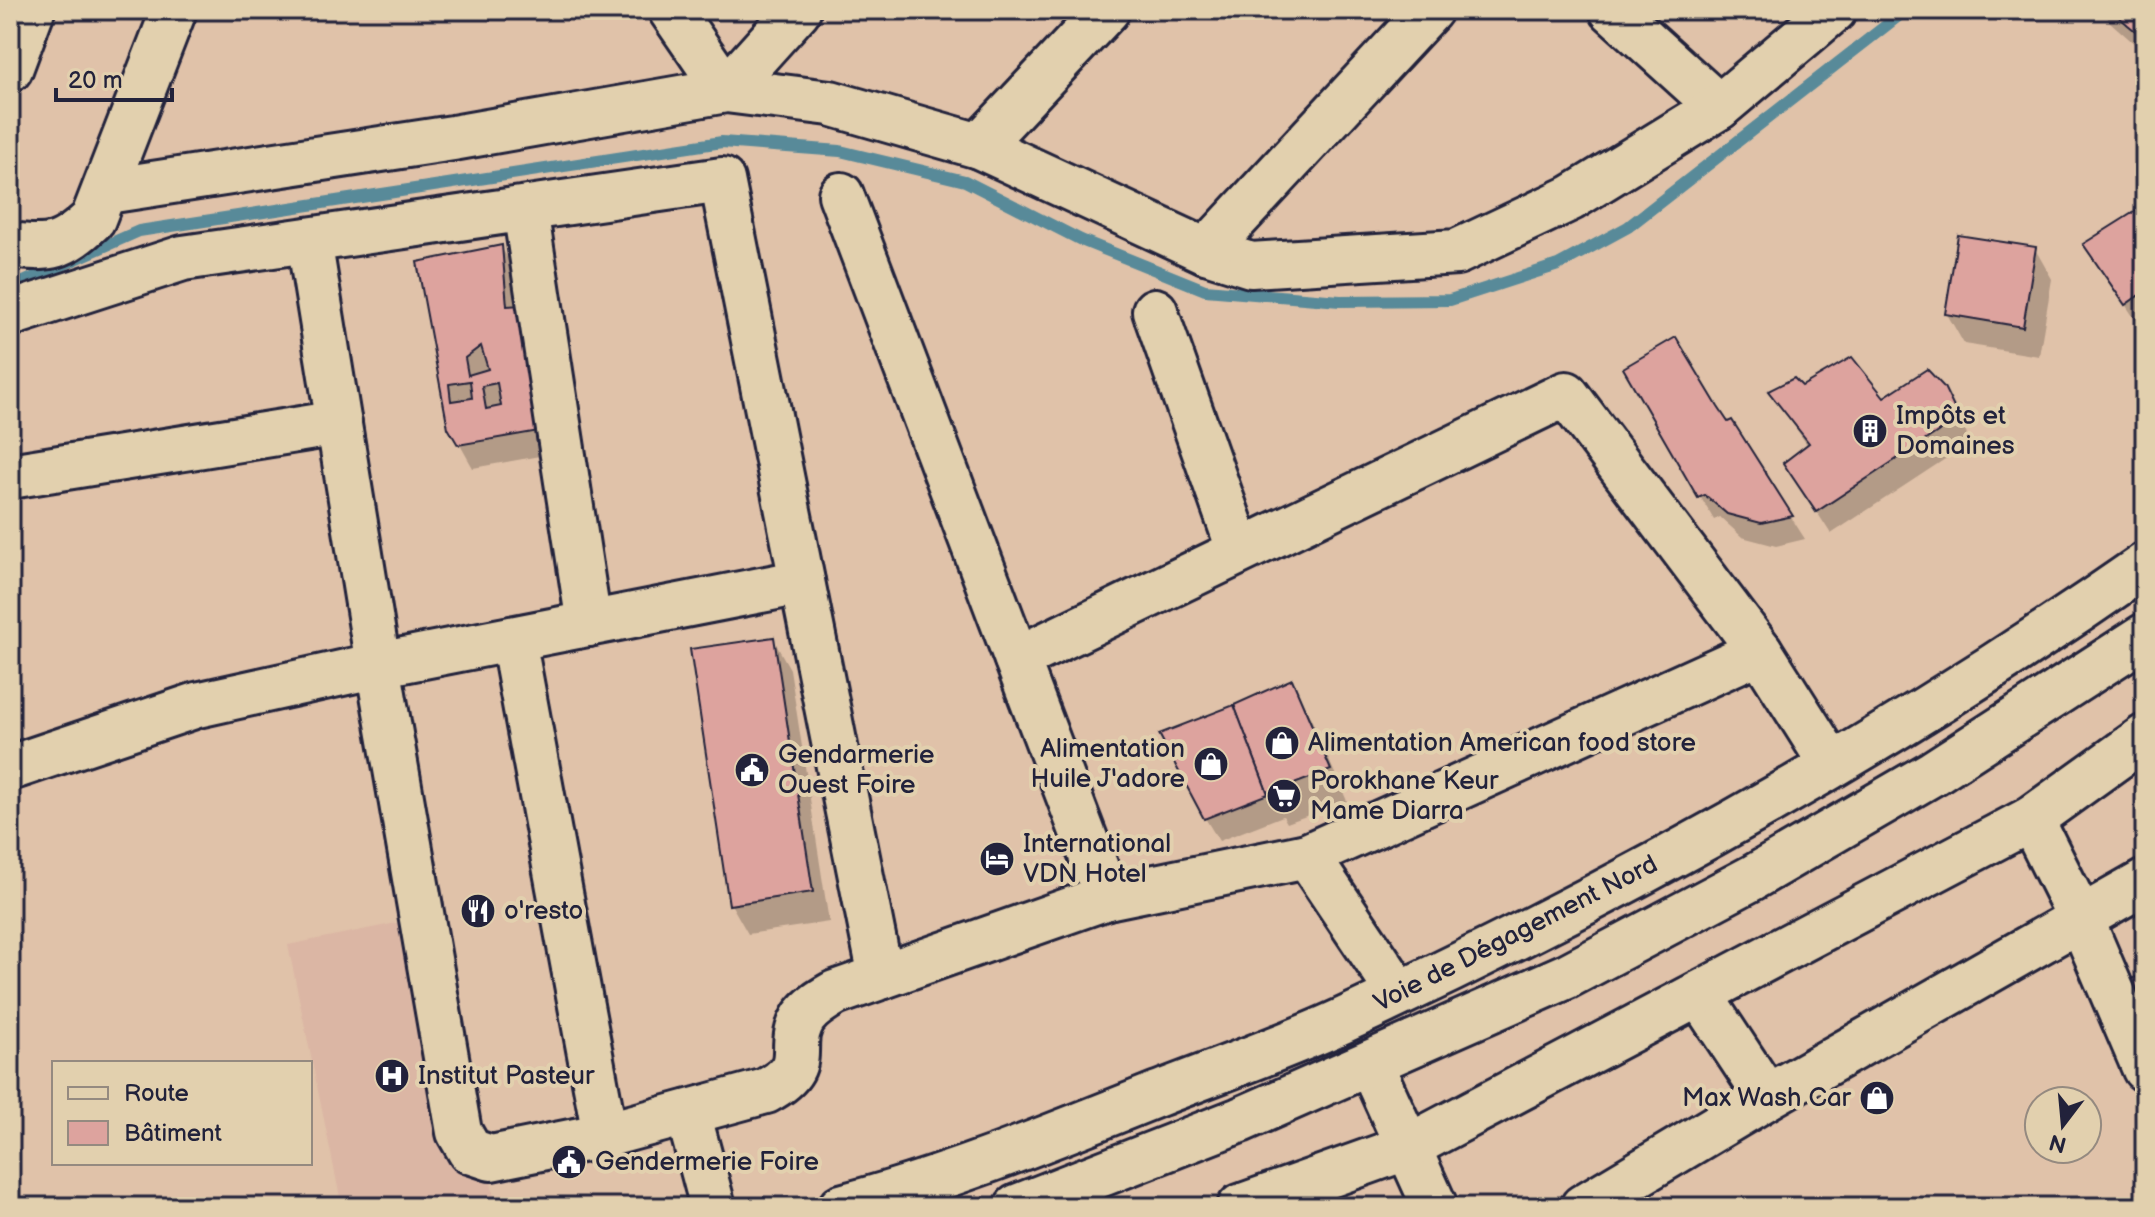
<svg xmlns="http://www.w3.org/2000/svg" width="2155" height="1217" viewBox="0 0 2155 1217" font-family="'Balsamiq Sans',sans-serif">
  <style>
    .built { fill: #dbb6a4 }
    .shadow { fill: #0003 }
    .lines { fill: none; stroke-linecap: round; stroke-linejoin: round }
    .stream { stroke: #598a99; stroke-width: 12 }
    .building { fill: #dda39e; stroke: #22223b; stroke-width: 2; fill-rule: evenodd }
    .minor-casing { stroke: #22223b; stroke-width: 50 }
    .highway-casing { stroke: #22223b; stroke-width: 50 }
    .minor { stroke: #e2d0ae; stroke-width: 44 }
    .highway { stroke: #e2d0ae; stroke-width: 44 }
    .labels { text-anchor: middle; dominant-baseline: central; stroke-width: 8; stroke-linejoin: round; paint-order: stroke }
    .poi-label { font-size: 26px; fill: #22223b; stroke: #e2d0ae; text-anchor: start }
    .street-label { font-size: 26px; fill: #22223b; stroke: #e2d0ae }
  </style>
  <rect width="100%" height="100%" fill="#e0c2a9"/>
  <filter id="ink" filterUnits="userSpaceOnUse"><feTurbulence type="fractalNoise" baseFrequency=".0125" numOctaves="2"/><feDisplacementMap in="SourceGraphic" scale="16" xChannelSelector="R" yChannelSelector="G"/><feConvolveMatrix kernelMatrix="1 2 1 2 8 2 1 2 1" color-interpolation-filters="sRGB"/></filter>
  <g filter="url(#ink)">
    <polygon class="built" points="436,915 496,1207 342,1207 288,945"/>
    <g class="shadow">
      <polygon points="2103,10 2145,10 2145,53 2110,22"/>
      <polygon points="2145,208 2145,333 2144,333 2086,245"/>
      <polygon points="501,247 515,270 551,454 473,468 450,427 420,263"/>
      <polygon points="2035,249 2052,279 2039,356 1964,344 1947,314"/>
      <polygon points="1625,369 1727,425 1731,423 1805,539 1776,546 1742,537 1720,517 1714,520"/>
      <polygon points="1942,388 1971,442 1831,534 1786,464 1808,446 1771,392 1801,389 1884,400"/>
      <polygon points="773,639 790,669 829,922 748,934 731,904"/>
      <polygon points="1291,682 1308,712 1347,801 1287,823 1283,816 1219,841 1205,818"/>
    </g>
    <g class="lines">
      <polyline class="stream" points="10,288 139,231 722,142 840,151 965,181 1081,240 1205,290 1340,301 1450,300 1558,265 1628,227 1906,10"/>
    </g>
    <g class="building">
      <polygon points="2111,10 2145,10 2145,39 2128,25"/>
      <polygon points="2145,205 2145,291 2125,305 2083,244"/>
      <polygon points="1958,235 2036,247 2023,327 1945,314"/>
      <path d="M 502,245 L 507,306 L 521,305 L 539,431 L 458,445 L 448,428 L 417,262 ZM 481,346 L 488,369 L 468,375 L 465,358 ZM 470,381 L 472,398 L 451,401 L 449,384 ZM 497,383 L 501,406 L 486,409 L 482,386 Z"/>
      <polygon points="1676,337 1718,407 1728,422 1732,420 1793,516 1761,523 1727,514 1705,495 1698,498 1623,368"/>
      <polygon points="1852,357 1884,397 1927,369 1944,387 1959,418 1816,512 1783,463 1809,443 1768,391 1794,378 1802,386"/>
      <polygon points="774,637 813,892 729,905 690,649"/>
      <polygon points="1292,679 1331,770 1268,794 1234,705"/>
      <polygon points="1234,705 1268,794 1204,819 1159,734"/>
      <polygon points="2145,974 2145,1028 2125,981"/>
    </g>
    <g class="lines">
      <defs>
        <g id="minor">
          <polyline points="671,10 726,90 798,10"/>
          <polyline points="1612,10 1719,107"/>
          <polyline points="10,69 32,10"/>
          <polyline points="979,146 1107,10"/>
          <polyline points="107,191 453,138 726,90 830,103 979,146 1206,251 1251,265 1457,252 1571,198 1719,107 1834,10"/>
          <polyline points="841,195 1107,897"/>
          <polyline points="525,209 589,624"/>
          <path d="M 309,240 L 378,665 L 459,1132 L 470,1151 L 491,1158 L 605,1135 L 766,1091 C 815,1065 784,1048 804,1017 C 812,1006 823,1000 835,993 L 1107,897 L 1307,856 L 1760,651"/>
          <path d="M 10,245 C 51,250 62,248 93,219 L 174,10"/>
          <polyline points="1206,251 1430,10"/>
          <polyline points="1155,311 1239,549"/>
          <polyline points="10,314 183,258 722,180 881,977"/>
          <polyline points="10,476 339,423"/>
          <polyline points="513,639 605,1135"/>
          <polyline points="1017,659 1566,394 1760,651 1832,765"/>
          <polyline points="10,768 197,705 378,665 802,582"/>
          <polyline points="2031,819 2081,919 2145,1069"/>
          <polyline points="1307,856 1399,993"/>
          <polyline points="1699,994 1767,1097"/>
          <polyline points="1370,1063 1435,1207"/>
          <polyline points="688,1113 713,1207"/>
          <polyline points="1240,1207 1408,1147 2031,819 2145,737"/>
          <polyline points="1583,1207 1767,1097 2145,882"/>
        </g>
        <g id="highway">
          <path d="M 841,1207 C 949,1179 1055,1135 1158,1094 C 1220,1070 1283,1048 1342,1021 C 1622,892 1893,741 2145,565"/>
          <polyline points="1017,1207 1240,1120 1567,976 1752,878 1933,773 2145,636"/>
        </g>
      </defs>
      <use href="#minor" class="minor-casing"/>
      <use href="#highway" class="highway-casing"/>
      <use href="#minor" class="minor"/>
      <use href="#highway" class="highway"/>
    </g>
  </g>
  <defs>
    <symbol id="building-disc" viewBox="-11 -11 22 22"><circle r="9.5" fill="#22223b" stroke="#e2d0ae"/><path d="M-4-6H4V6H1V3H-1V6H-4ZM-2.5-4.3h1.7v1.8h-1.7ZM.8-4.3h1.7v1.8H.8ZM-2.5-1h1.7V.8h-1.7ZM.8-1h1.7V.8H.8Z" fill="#fff"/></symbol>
    <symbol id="shop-disc" viewBox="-11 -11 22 22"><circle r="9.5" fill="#22223b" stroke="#e2d0ae"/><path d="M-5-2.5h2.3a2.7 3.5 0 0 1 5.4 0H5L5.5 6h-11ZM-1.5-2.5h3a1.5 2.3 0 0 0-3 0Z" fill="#fff"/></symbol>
    <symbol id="civic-disc" viewBox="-11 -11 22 22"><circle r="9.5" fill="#22223b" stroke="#e2d0ae"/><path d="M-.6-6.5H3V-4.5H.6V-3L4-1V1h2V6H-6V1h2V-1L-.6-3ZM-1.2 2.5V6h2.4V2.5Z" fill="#fff"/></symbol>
    <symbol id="supermarket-disc" viewBox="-11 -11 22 22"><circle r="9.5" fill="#22223b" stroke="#e2d0ae"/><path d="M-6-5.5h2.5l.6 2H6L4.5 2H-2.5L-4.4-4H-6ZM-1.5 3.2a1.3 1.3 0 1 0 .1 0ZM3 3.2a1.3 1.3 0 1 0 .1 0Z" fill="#fff"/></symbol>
    <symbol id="hotel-disc" viewBox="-11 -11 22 22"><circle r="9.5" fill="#22223b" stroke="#e2d0ae"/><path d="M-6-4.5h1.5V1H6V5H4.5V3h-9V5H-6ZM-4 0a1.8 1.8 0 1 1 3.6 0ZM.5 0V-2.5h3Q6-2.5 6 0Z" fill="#fff"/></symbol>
    <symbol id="restaurant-disc" viewBox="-11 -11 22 22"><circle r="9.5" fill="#22223b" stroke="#e2d0ae"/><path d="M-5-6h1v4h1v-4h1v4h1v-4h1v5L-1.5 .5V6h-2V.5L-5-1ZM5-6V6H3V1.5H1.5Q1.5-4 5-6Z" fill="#fff"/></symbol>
    <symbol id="hospital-disc" viewBox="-11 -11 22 22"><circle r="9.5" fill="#22223b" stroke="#e2d0ae"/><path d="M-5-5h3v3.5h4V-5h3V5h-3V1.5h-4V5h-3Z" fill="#fff"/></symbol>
  </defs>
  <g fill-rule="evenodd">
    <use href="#building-disc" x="1850" y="411" width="40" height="40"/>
    <use href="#shop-disc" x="1262" y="723" width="40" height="40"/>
    <use href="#shop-disc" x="1191" y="744" width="40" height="40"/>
    <use href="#civic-disc" x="732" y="750" width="40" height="40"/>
    <use href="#supermarket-disc" x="1264" y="776" width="40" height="40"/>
    <use href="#hotel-disc" x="977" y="839" width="40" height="40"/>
    <use href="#restaurant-disc" x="458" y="891" width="40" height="40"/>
    <use href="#hospital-disc" x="372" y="1056" width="40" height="40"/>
    <use href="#shop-disc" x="1857" y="1078" width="40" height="40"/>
    <use href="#civic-disc" x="549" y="1142" width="40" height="40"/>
  </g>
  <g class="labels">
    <g class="poi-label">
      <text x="1896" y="416">Impôts et<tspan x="1896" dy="30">Domaines</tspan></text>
      <text x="1308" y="743">Alimentation American food store</text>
      <text x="1185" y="749" text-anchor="end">Alimentation<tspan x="1185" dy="30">Huile J'adore</tspan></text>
      <text x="778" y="755">Gendarmerie<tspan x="778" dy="30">Ouest Foire</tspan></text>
      <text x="1310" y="781">Porokhane Keur<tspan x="1310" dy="30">Mame Diarra</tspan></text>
      <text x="1023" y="844">International<tspan x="1023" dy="30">VDN Hotel</tspan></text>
      <text x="504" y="911">o'resto</text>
      <text x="418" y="1076">Institut Pasteur</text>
      <text x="1851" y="1098" text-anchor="end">Max Wash Car</text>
      <text x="595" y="1162">Gendermerie Foire</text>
    </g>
    <g class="street-label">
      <text transform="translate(1516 934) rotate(-27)">Voie de Dégagement Nord</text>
    </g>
  </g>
  <rect width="2155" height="1217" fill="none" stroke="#e2d0ae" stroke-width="40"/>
  <rect x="20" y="20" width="2115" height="1177" fill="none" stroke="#22223b" stroke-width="3" filter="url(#ink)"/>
  <rect x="52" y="1061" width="260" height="104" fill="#e2d0ae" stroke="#958a80" stroke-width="2"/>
  <rect x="68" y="1087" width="40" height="12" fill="#e2d0ae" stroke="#958a80" stroke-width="2"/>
  <text x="124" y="1101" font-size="24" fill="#22223b">Route</text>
  <rect x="68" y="1121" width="40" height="24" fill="#dda39e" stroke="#958a80" stroke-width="2"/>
  <text x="124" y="1141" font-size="24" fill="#22223b">Bâtiment</text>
  <g transform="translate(2063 1125) rotate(196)"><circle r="38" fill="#e2d0ae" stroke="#958a80" stroke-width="2"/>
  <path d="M0-6L14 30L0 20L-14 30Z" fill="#22223b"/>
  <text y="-12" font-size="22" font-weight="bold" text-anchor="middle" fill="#22223b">N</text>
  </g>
  <path d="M56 88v12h116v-12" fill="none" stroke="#22223b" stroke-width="4"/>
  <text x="68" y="88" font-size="24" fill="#22223b" stroke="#e2d0ae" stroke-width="6" paint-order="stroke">20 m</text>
</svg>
